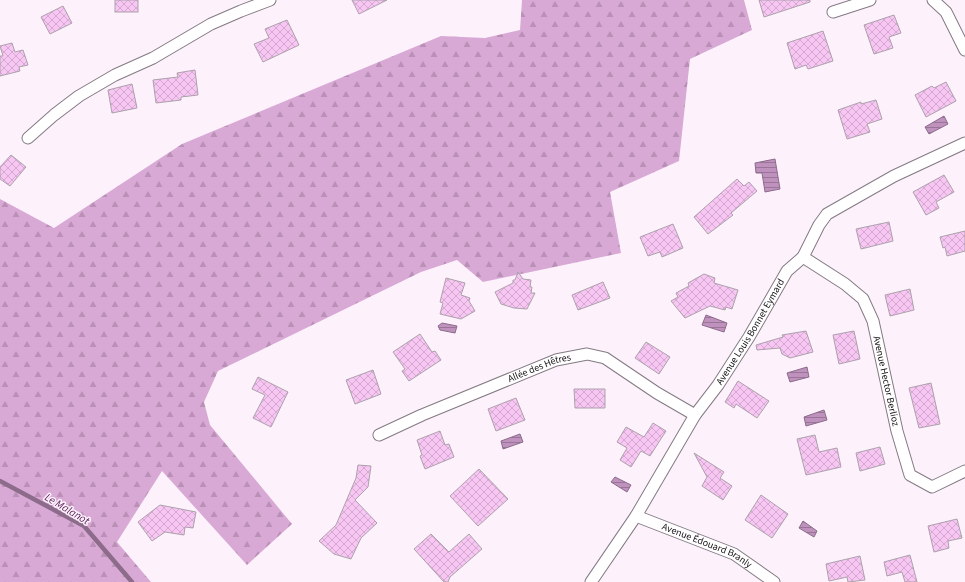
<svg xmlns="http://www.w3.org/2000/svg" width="965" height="582" viewBox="0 0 965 582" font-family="'Source Sans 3',sans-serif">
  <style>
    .forest { fill: url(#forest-firs) }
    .water { fill: url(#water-rules); stroke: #8c6b8b }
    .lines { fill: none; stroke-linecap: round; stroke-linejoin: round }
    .stream { stroke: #8c6b8b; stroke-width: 4.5 }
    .building { fill: url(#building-cross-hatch); stroke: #aca1ab }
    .street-casing { stroke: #847a83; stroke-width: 13 }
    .street { stroke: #fff; stroke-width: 11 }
    .labels { text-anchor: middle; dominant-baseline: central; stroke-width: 3; stroke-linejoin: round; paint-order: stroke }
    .street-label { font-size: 10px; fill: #161216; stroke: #fdf2fc }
    .water-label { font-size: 11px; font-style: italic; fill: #551d54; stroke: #fdf2fc }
  </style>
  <defs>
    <pattern id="forest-firs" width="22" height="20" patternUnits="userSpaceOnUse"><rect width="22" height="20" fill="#d9a9d6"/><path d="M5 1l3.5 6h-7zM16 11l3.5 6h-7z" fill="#ba90b7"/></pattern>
    <pattern id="water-rules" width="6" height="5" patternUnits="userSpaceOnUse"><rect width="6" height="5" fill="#bf91bd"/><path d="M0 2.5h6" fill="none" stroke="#9a7599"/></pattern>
    <pattern id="building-cross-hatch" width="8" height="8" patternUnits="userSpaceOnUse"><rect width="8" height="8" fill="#f7c6f3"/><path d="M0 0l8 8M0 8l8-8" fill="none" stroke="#d3a9d0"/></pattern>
  </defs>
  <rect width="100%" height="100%" fill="#fdf2fc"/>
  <polygon class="forest" points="522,0 744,0 752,30 690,59 679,161 610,192 621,253 483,282 457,260 421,272 218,371 204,402 210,425 292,524 247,565 162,471 117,542 151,582 0,582 0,199 54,228 182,144 441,36 485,38 520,30"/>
  <g class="water">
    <polygon points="944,116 948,124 929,134 925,127"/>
    <polygon points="775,159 780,189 765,192 762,173 756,173 755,163"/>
    <polygon points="706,315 727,323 724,332 702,325"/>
    <polygon points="442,323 457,326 455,333 440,330 438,326"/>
    <polygon points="807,367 809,377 790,382 787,373"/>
    <polygon points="824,410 827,420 806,426 804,417"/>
    <polygon points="520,434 523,442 503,449 501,441"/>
    <polygon points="615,477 631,485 627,492 611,482"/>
    <polygon points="803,521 817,531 814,537 799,528"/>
  </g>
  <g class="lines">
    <polyline class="stream" points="0,481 84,526 132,582"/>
  </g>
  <g class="building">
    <rect x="115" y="0" width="23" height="12"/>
    <polygon points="352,0 387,0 359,14"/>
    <polygon points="759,0 810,0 810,2 764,17"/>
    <polygon points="63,6 72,23 50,34 41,17"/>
    <polygon points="894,15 901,33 889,37 893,48 874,54 864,25"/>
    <polygon points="287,20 299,45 263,62 254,44 269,38 265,29"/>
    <polygon points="823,31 833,61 808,69 806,65 795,69 787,43"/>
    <polygon points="12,43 15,52 23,50 28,65 19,67 20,71 0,76 0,56 3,56 0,46"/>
    <polygon points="195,70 198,95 181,97 181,100 156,103 153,80 178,77 177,73"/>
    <polygon points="946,82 956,101 926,117 915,95 932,86 934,88"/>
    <polygon points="132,84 137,108 112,113 108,90"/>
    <polygon points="876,100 882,119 867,124 870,132 847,139 838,110 861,102 861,104"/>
    <polygon points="11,155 26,167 10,186 0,179 0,167"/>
    <polygon points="944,175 954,192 936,202 939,208 926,215 913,192"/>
    <polygon points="737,179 744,186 749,182 757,191 731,213 733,215 708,234 694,217"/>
    <polygon points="889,222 893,241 861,249 856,229"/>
    <polygon points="673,224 683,248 662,257 660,252 648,256 640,237"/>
    <polygon points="965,231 965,251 947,256 945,247 943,248 940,237"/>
    <polygon points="518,272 523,279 531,280 530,287 532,287 531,293 535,293 527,309 514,308 501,304 495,292 513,283 513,280 515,280"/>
    <polygon points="704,274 715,278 714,283 738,290 732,309 726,307 725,310 710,306 685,318 671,301 678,297 676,293 689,286 688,283"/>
    <polygon points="446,278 465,283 461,295 470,298 469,301 475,311 461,319 440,314 443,303 440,302"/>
    <polygon points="603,282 610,298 578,310 572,295"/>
    <polygon points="910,289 914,310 890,316 885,295"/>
    <polygon points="806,331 813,352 790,358 782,354 780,348 757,350 756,345 783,337 782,335"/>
    <polygon points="854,331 860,359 839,364 833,335"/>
    <polygon points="420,334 432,352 435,351 441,360 409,381 402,371 405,369 393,352"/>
    <polygon points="646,342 670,357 659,374 635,358"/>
    <polygon points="373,370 381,394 355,404 346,380"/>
    <polygon points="258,377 288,392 271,427 253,418 265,395 252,389"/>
    <polygon points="738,381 769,401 757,418 736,404 734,408 725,402"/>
    <polygon points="931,383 940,424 919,428 909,388"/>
    <polygon points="574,389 605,389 605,408 575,408"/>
    <polygon points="516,398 525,420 496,431 488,409"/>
    <polygon points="653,423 666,431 650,456 641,451 631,467 620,460 627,448 617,442 626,427 644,437"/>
    <polygon points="440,431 445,445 449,444 454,457 425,469 420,456 422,455 417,440"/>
    <polygon points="815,435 819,452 837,448 841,467 806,475 797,439"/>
    <polygon points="880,447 885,464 860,471 856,453"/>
    <polygon points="694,453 724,472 720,478 732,486 723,500 702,486 707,477"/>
    <polygon points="358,465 371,466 368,487 355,500 377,523 361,538 351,559 334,554 319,541 336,525 356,478"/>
    <polygon points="479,469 508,499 478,526 450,496"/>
    <polygon points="761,495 788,514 772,538 745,520"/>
    <polygon points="160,505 196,512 193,528 185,527 184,535 165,532 152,541 138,522"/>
    <polygon points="957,519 962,538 948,541 949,548 934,552 928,526"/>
    <polygon points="431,534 449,552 469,534 482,549 450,577 448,582 444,582 414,549"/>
    <polygon points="910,555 917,582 905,582 902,572 887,576 884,562"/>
    <polygon points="860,556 865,580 848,582 847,577 829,581 826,564"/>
  </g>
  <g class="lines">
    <defs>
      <g id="street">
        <polyline points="933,0 946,12 965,50"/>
        <polyline points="833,12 870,0"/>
        <polyline points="28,138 54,115 79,96 115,75 153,58 211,24 241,11 270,0"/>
        <path id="s1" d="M 803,257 L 845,284 L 863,299 L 873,321 L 897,431 L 910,475 L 932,487 L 965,471"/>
        <path id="s2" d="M 379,435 L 422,415 L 556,360 L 587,354 L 605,358 L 657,393 L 695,415"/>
        <path id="s3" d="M 636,516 L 734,554 L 774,582"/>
        <path id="s4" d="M 591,582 L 636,516 L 695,415 L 718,385 L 749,337 L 787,271 L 803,257 L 819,225 L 827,214 L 894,176 L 965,143"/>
      </g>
    </defs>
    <use href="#street" class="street-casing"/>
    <use href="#street" class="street"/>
  </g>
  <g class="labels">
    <g class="street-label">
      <text stroke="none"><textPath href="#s4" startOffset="297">Avenue Louis Bonnet Eymard</textPath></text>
      <text stroke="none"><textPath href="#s2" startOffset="174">Allée des Hêtres</textPath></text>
      <text stroke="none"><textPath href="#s1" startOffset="159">Avenue Hector Berlioz</textPath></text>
      <text stroke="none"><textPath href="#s3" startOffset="77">Avenue Édouard Branly</textPath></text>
    </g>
    <g class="water-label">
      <text transform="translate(67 509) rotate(31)">Le Malanot</text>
    </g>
  </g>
</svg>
